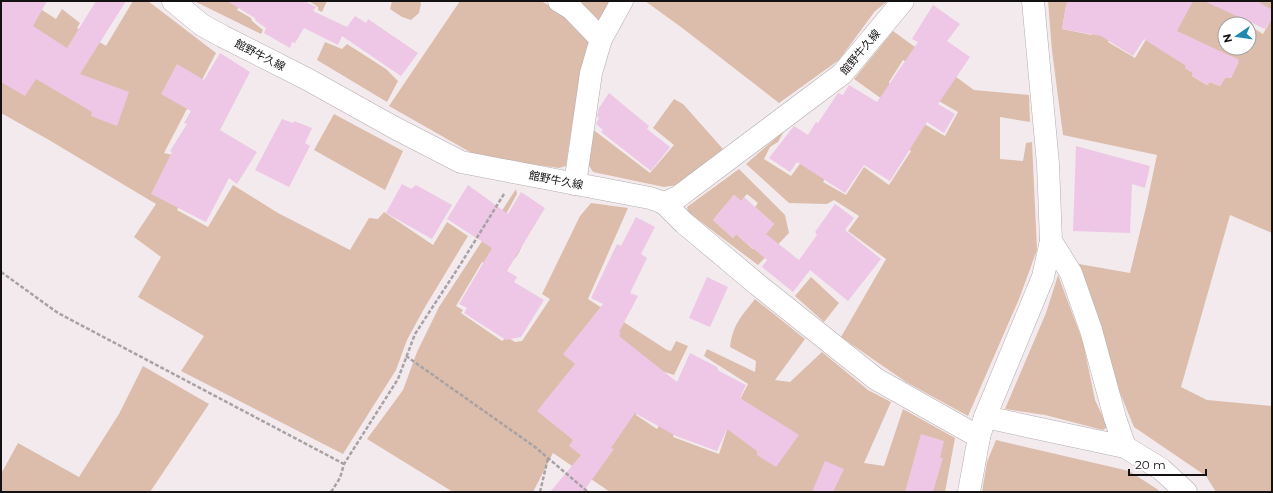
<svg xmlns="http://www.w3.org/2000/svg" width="1273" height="493" viewBox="0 0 1273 493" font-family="Montserrat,'Noto Sans JP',sans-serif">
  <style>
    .green { fill: #dcbdac; fill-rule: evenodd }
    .building { fill: #edc7e5 }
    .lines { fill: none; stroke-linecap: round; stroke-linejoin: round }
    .street-casing { stroke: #b4acae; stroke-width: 23 }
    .secondary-casing { stroke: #b4acae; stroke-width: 23 }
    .path { stroke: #a9a2a4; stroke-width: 2.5; stroke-dasharray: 4 2; stroke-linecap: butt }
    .street { stroke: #fff; stroke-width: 22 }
    .secondary { stroke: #fff; stroke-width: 22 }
    .labels { text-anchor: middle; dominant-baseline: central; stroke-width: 3; stroke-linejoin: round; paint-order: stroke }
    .street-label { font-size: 11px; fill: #141112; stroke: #fff }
  </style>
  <rect width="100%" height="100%" fill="#f3eaed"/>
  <g class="green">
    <polygon points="1,1 28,1 56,19 62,9 80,23 77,28 106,46 133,1 148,1 216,53 164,153 173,155 188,186 177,210 208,227 233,185 278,213 350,250 369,218 378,219 384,212 433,245 447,222 468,236 425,307 407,340 396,370 343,454 181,371 204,336 138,297 161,257 134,237 156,204 49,140 1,113"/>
    <polygon points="194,1 242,1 237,10 251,18 252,21 263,30 261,34"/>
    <polygon points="309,1 327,1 322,12 318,10 318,7"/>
    <polygon points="392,1 420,1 421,4 419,13 411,20 402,17 390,9"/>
    <path d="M 460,1 L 541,1 L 566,15 L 590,39 C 579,81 572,123 566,166 L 559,168 L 477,156 L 389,106 Z"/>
    <polygon points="568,1 612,1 601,22"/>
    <polygon points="645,1 888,1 875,11 839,60 779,103 681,27"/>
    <path d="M 1048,1 L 1132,1 L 1108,42 L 1135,58 L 1168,2 L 1206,1 L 1215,6 L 1219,1 L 1272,1 L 1272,10 L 1263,5 L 1250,26 L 1263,34 L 1272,18 L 1272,233 L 1230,215 L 1181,387 L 1207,400 L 1272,406 L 1272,492 L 1216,492 L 1206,476 L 1134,427 L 1116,383 L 1079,264 L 1130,273 L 1146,207 L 1157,155 L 1063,135 L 1052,51 ZM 1066,6 L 1097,6 L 1092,35 L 1062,29 ZM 1225,24 L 1249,24 L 1249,48 L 1225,48 ZM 1231,56 L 1237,59 L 1238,63 L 1231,78 L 1225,78 L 1220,86 L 1210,82 L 1207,85 L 1192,76 L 1193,73 L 1185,68 Z"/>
    <polygon points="893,31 974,90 1029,95 1030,122 1000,117 1000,159 1023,161 1026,143 1032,142 1037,250 1019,299 968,416 906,382 841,337 886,259 848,231 859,216 834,200 827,204 789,203 746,164 784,131 778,142 770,147 764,159 791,176 805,157 829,172 823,182 846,195 864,167 889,185 911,151 881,133 895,107 945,136 958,112 937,100 917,67 903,60 889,82 890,87 882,99 854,79"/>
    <polygon points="325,42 342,49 347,44 386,69 398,81 387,102 317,60"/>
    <polygon points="674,99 683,104 723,149 677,185 664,187 593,172 586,161 591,128 650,173 674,145 653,128"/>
    <polygon points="334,114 403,151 385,190 314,150"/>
    <path d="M 739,169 L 785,215 L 789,233 L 758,265 L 688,212 L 687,207 ZM 747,194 L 758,203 L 755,207 L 774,224 L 753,249 L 736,234 L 733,238 L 713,220 L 734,195 L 741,201 Z"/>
    <path d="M 516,189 L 517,194 L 500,225 L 524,241 C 515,263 515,260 493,268 L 482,262 L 456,306 L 463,310 L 461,313 L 502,341 L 507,337 L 515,342 L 522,341 L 550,299 L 542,294 L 580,216 L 591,203 L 628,208 L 588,299 L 667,350 L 671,351 L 676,341 L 688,346 L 674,375 L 658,370 L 636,415 L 657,429 L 676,397 L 729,421 L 748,384 L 704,356 L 707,349 L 755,372 L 756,361 L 730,347 C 733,324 741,317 755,299 L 805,339 L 775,380 L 790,382 L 822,352 L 868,390 L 891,402 L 864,463 L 884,466 L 903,409 L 955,438 L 945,492 L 610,492 L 553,453 L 533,492 L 453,492 L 367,439 L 403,390 L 417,352 L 439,307 ZM 678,414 L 729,424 L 719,454 L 673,437 Z"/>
    <polygon points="1058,275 1083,342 1095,400 1108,427 1103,430 1045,415 1005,409 1046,313"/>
    <polygon points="811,277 839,303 824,322 795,296"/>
    <polygon points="143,366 209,404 150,492 1,492 1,474 18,443 79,477 119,414"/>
    <polygon points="996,440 1129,471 1157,489 1160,492 982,492 987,462"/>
  </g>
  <g class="building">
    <polygon points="1,1 47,1 33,26 67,48 96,1 126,1 80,74 129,92 117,126 91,116 92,112 36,79 25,96 1,82"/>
    <polygon points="227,1 304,1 316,7 313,11 347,27 355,16 366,23 368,19 418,53 401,76 342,36 338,45 304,28 295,43 292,42 290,48 264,33 266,28 256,21 255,18"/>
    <polygon points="1067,1 1193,1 1177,31 1239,60 1231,78 1225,78 1220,86 1210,82 1208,85 1192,76 1193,73 1185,68 1186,66 1144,39 1133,56 1101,36 1062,29"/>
    <polygon points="1204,1 1257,1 1272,10 1272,18 1265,29"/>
    <polygon points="933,5 960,24 947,41 970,57 938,104 955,114 944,133 927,122 890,181 864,165 845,193 797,162 790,172 769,158 794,126 808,135 816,122 818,123 838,93 843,95 849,85 877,102 918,42 912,39"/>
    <polygon points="220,53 250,72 220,130 257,152 237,184 229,178 206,222 151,194 172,152 170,151 187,124 184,123 191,111 161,94 177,64 204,80"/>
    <polygon points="609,93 649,126 647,129 670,147 651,171 601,132 603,130 596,124 599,118 597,116 599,108"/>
    <polygon points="282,119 293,123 294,121 312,128 305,143 310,146 289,187 255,170"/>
    <polygon points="1076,146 1150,166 1145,188 1132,184 1130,233 1073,231"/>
    <polygon points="402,184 411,189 416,185 452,205 432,239 386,213"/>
    <polygon points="468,185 508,214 521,192 545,208 507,271 517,277 514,282 544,300 521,337 506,340 464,313 467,308 459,304 492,248 447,219"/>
    <polygon points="734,195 741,201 744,197 774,224 766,234 799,260 817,235 815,232 835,204 854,218 845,230 881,259 848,301 810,270 793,292 762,267 767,260 736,234 733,238 713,220"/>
    <polygon points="636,217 655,227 641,254 647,258 630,293 638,296 619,332 621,333 619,336 677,382 690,353 717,367 719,371 746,385 740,398 799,435 776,467 757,455 757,451 727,429 717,451 676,436 635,413 611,448 614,449 583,492 550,492 581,455 569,446 573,440 537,411 575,364 563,354 603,304 591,298 617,244 621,246"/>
    <polygon points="707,277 728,287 710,327 689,318"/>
    <polygon points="921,434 944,441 940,458 943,458 933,492 905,492"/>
    <polygon points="825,461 844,469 833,492 812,492"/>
  </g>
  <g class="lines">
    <defs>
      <g id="street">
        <polyline points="559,1 572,9 601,39"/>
        <polyline points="575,184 591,73 601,39 622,1"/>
        <polyline points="664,203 684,223 758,285 876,379 979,437"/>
        <polyline points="1051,241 1071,273 1091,330 1115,418 1125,447"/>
        <polyline points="985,417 1125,447 1161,469 1186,492"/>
      </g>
      <g id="secondary">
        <polyline points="173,1 202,25 222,36 307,79 395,128 461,162 650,198 664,203 678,197 842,74 903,1"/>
        <polyline points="969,492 979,437 985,417 1043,277 1051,241 1048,164 1033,1"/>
      </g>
    </defs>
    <use href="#street" class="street-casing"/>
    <use href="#secondary" class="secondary-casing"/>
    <g class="path">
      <polyline points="1,272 58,313 344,464"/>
      <polyline points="406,356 535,447 588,492"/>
      <polyline points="331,492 340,478 344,464 398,379 415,334 460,265 504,194"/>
      <polyline points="540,492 548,458"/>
    </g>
    <use href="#street" class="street"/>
    <use href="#secondary" class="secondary"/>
  </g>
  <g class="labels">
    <g class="street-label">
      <text transform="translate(860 52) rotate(-50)">館野牛久線</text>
      <text transform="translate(260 55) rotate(27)">館野牛久線</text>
      <text transform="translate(556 180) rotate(11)">館野牛久線</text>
    </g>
  </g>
  <rect width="1273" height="493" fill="none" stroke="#141112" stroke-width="4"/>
  <g transform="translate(1237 36) rotate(257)"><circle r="19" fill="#ffffff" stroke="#a1a0a0"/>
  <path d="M0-3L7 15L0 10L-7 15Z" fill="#2089b1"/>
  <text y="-6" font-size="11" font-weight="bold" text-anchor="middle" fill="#141112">N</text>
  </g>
  <path d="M1129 469v6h77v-6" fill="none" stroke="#141112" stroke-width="2"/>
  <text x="1135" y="469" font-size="12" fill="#141112" stroke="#ffffff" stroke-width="3" paint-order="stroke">20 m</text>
</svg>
